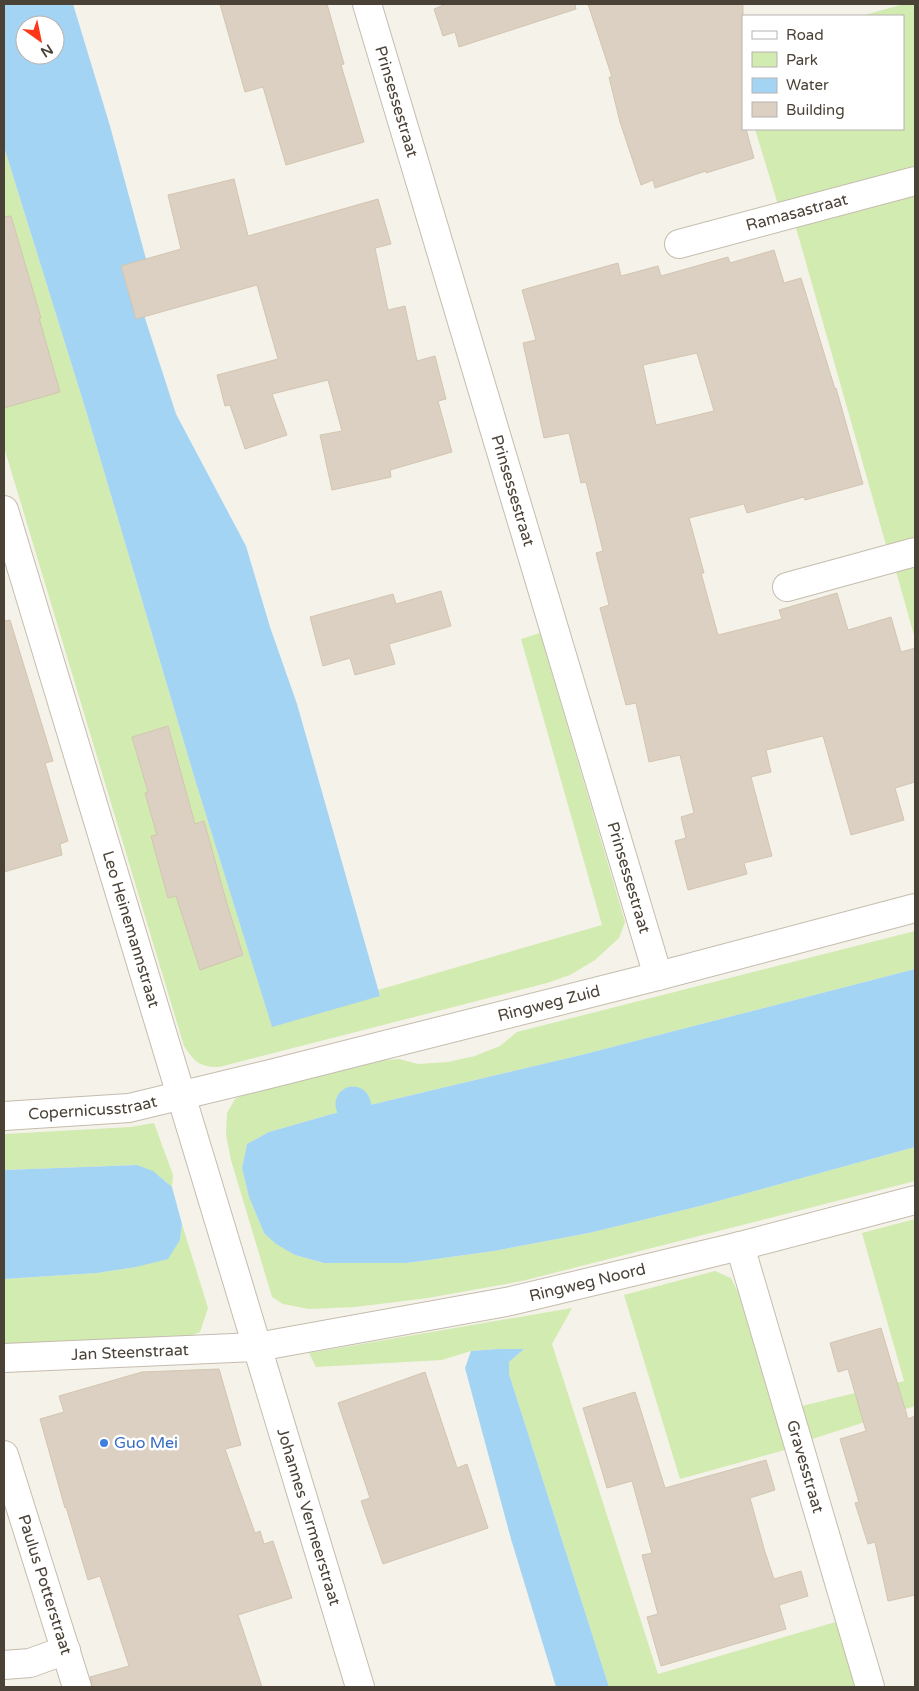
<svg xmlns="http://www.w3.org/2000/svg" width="919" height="1691" viewBox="0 0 919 1691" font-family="'Varela Round',sans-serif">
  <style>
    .green { fill: #d2ebb1 }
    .water { fill: #a4d4f4; fill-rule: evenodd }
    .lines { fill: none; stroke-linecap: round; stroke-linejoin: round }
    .canal { stroke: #a4d4f4; stroke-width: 35 }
    .building { fill: #dbd0c1; stroke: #d3c5b1; fill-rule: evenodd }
    .minor-casing { stroke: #c5bcae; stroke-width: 30 }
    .minor { stroke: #fff; stroke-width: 28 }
    .shop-dot { fill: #3f7fe0; stroke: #fff; stroke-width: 2 }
    .labels { text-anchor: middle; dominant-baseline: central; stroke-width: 5; stroke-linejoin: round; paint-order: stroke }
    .street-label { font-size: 16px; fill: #4a4237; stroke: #fff }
    .shop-label { font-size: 16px; fill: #366cbe; stroke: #fff; text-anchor: start }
  </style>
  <rect width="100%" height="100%" fill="#f5f2e9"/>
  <g class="green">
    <polygon points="904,4 915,4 915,171 779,208 755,129 903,129 903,16 861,16"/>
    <path d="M 4,147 L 87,414 L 196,783 L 272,1026 L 380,995 L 378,990 L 602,925 L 521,639 L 540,633 L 625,922 L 619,938 L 595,960 L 570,975 L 547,983 L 219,1067 C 199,1067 195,1062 184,1046 L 4,447 Z"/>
    <polygon points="915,191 915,544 888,552 795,224"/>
    <polygon points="915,566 915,639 896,571"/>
    <polygon points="915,931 915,969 581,1055 332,1114 269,1132 247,1144 242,1168 249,1197 264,1233 295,1255 324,1263 407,1263 494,1251 589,1233 700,1206 915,1147 915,1181 522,1281 428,1298 355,1307 309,1309 283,1304 272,1297 231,1160 226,1135 227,1113 235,1099 248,1093 373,1061 399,1059 418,1064 448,1062 475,1056 500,1046 517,1032"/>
    <polygon points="154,1123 173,1175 172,1187 158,1175 137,1165 4,1170 4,1134 131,1127"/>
    <polygon points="915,1219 915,1406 809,1440 798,1407 904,1381 862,1233"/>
    <polygon points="182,1224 208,1308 200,1332 179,1340 4,1349 4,1279 97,1273 136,1267 180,1240"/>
    <polygon points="715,1271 731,1278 738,1292 785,1450 680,1479 624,1295"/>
    <polygon points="572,1308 552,1344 658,1674 839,1621 859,1687 609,1687 509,1374 509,1362 524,1349 498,1349 471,1351 442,1360 316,1367 309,1353"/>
  </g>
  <g class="water">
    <path d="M 4,4 L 73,4 L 110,126 L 146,259 L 132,278 L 176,414 L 246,546 L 270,627 L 297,704 L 380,996 L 272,1027 L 196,783 L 87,414 L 4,147 ZM 25,25 L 55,25 L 55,55 L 25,55 Z"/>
    <polygon points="915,969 915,1147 700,1206 589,1233 494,1251 407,1263 324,1263 295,1255 276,1244 264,1233 249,1197 242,1168 247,1144 269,1132 332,1114 581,1055"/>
    <polygon points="137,1165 153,1171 172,1187 182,1224 180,1240 168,1259 136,1267 97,1273 4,1279 4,1170"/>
    <polygon points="498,1349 524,1349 509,1362 509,1374 609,1687 556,1687 511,1539 465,1368 471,1351"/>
  </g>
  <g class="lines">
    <polyline class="canal" points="353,1104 367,1155"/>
  </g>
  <g class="building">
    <polygon points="220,4 327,4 344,64 341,65 364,142 286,165 263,87 245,92"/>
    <polygon points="446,4 575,4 576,9 459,47 455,32 443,36 434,9"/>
    <polygon points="588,4 743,4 743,129 746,129 754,158 706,173 706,171 655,188 653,180 641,185 620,122 609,77 612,77"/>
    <polygon points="234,179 248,236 378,199 391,244 375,248 388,310 405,306 417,361 435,356 446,399 438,401 452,452 390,470 391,477 332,490 320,435 342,431 328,380 272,394 287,435 245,449 230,405 225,406 217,375 278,359 257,285 136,319 121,266 181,249 168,195"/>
    <polygon points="11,216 41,318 39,318 60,392 4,408 4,217"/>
    <path d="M 774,250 L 784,283 L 801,278 L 835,389 L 836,388 L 863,484 L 805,500 L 804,497 L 747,513 L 744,504 L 689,518 L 704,573 L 701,573 L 718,635 L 782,619 L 779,610 L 837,593 L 848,630 L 891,617 L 901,652 L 915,648 L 915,782 L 895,788 L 904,820 L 851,835 L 823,736 L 766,750 L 771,772 L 751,777 L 772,856 L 744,863 L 747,874 L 688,890 L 675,841 L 686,838 L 681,817 L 694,813 L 680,755 L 649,762 L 636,703 L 626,705 L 600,608 L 609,605 L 596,553 L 603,551 L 586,482 L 581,483 L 569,433 L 544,438 L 523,343 L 536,340 L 522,290 L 618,263 L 621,276 L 658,266 L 661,276 L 728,257 L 730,263 ZM 697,353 L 714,411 L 656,425 L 643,365 Z"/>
    <polygon points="441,591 451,626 389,644 395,664 355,675 350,658 323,666 310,617 393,594 396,604"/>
    <polygon points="10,620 53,761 45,763 68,841 60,844 62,855 4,872 4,621"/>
    <polygon points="168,726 195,824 204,821 227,904 243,955 200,970 176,896 168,898 151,836 157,835 145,793 148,792 132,737"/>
    <polygon points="881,1328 908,1419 915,1416 915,1595 888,1601 875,1542 868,1544 855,1503 859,1502 840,1439 866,1431 848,1369 838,1372 830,1343"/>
    <polygon points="219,1369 241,1445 225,1449 255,1533 260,1531 264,1544 273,1541 292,1598 238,1615 262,1687 92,1687 90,1677 129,1666 100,1576 88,1580 66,1507 65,1508 40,1419 64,1412 59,1396 142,1372"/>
    <polygon points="425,1372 457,1468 467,1464 488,1528 383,1564 361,1501 370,1498 338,1403"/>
    <polygon points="635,1392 665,1488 766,1460 775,1490 750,1498 765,1552 774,1579 801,1571 808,1596 779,1605 786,1629 661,1666 647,1617 658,1614 642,1555 652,1553 632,1481 607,1488 583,1408"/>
  </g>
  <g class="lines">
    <defs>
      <g id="minor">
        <path id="s1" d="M 367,4 L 658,976"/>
        <path id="s2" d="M 679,244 L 915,181"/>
        <path id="s3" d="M 4,510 L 360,1687"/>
        <polyline points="787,587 915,552"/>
        <path id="s4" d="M 4,1116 L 129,1108 L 270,1074 L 658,976 L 915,908"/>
        <path id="s5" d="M 740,1246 L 870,1687"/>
        <path id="s6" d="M 4,1358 L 257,1347 L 511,1301 L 740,1246 L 915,1200"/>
        <path id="s7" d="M 4,1455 L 77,1687"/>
        <polyline points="4,1665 30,1663 66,1650"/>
      </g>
    </defs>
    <use href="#minor" class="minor-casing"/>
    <use href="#minor" class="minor"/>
  </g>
  <circle class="shop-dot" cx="104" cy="1443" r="5"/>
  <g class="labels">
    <g class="street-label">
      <text stroke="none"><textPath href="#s1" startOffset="102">Prinsessestraat</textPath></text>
      <text stroke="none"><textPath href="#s2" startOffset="122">Ramasastraat</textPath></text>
      <text stroke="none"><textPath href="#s1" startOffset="508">Prinsessestraat</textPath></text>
      <text stroke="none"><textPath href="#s1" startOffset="912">Prinsessestraat</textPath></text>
      <text stroke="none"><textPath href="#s3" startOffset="438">Leo Heinemannstraat</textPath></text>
      <text stroke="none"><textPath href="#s4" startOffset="558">Ringweg Zuid</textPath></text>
      <text stroke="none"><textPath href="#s4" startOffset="89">Copernicusstraat</textPath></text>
      <text stroke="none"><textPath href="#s6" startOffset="590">Ringweg Noord</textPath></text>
      <text stroke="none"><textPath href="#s6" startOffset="126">Jan Steenstraat</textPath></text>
      <text stroke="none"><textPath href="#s5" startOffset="230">Gravesstraat</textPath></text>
      <text stroke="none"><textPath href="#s3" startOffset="1052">Johannes Vermeerstraat</textPath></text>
      <text stroke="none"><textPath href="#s7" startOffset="136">Paulus Potterstraat</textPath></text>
    </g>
    <g class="shop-label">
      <text x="114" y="1443">Guo Mei</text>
    </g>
  </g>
  <rect width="919" height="1691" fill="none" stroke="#4a4237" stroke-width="10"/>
  <rect x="742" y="15" width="162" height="115" fill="#ffffff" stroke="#b7b3af"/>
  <rect x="752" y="31" width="25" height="8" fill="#ffffff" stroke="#b7b3af"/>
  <text x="786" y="40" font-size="15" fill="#4a4237">Road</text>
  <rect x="752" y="52" width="25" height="15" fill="#d2ebb1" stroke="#b7b3af"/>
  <text x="786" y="65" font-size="15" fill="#4a4237">Park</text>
  <rect x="752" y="78" width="25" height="15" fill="#a4d4f4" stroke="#b7b3af"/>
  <text x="786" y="90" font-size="15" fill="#4a4237">Water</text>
  <rect x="752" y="102" width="25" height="15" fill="#dbd0c1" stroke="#b7b3af"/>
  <text x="786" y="115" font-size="15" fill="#4a4237">Building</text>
  <g transform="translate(40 40) rotate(147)"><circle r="24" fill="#ffffff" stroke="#b7b3af"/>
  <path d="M0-4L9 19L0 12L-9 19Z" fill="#ff3617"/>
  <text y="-8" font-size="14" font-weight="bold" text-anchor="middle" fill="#4a4237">N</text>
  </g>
</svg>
